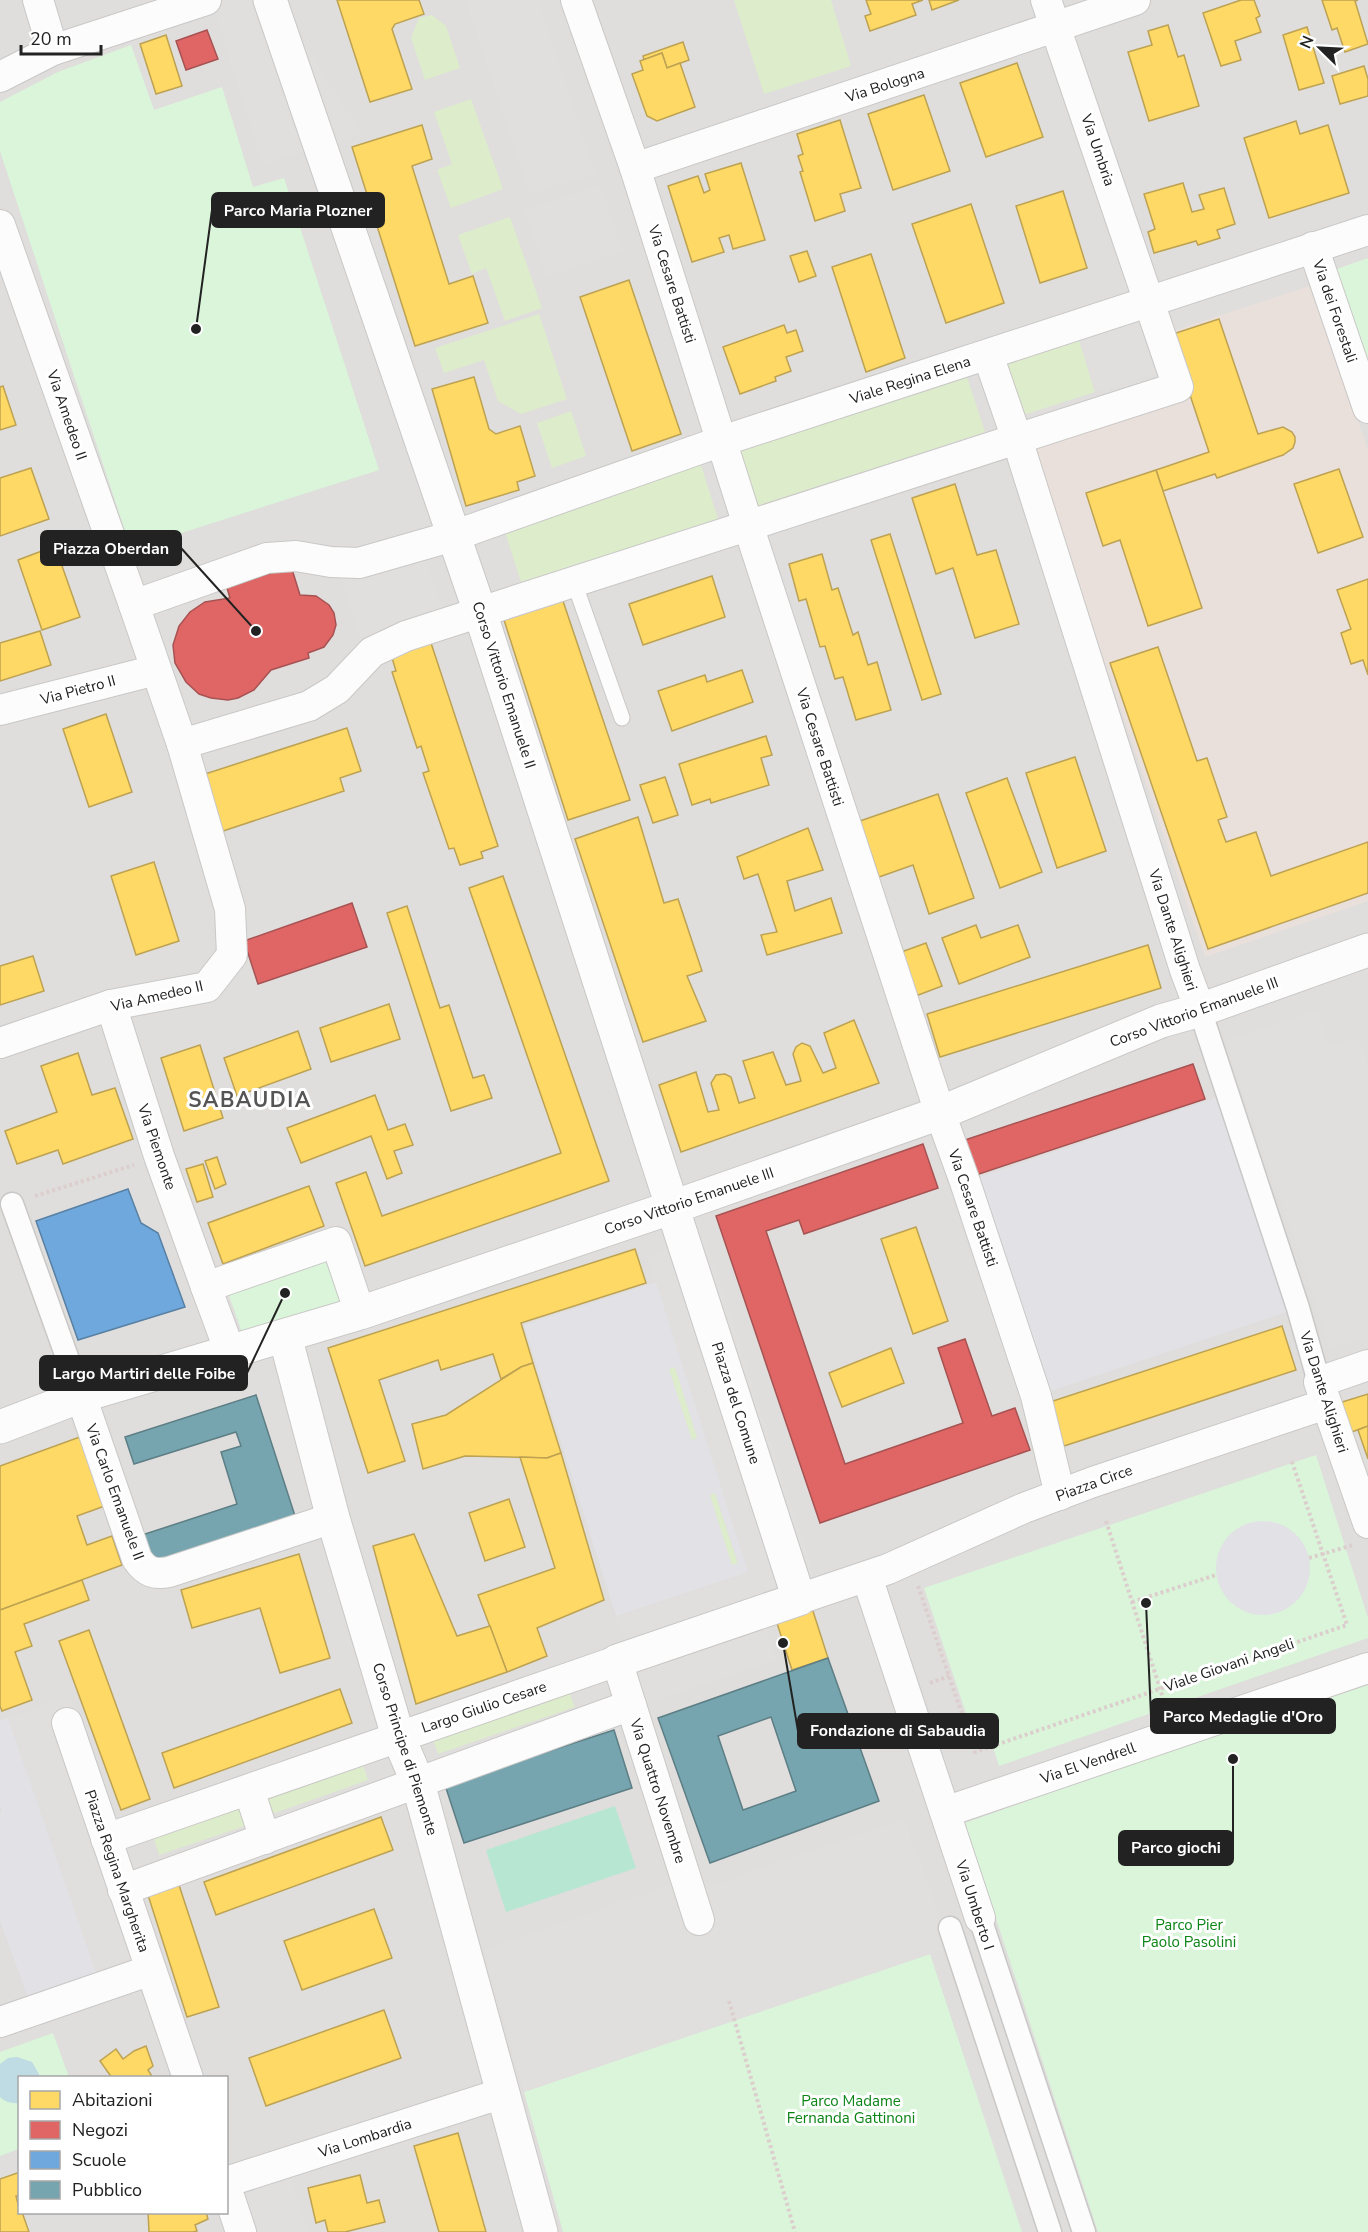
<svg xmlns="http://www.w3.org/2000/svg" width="1368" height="2232" viewBox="0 0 1368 2232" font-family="'Nunito Sans',sans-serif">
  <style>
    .residential { fill: #dfdedc; fill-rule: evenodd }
    .military { fill: #eae0db }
    .grass { fill: #ddeccb }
    .park { fill: #daf5da }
    .pitch { fill: #b7e6d2 }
    .parking { fill: #e0dfde }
    .plaza { fill: #e2e1e5; fill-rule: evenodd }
    .water { fill: #bfdbe3 }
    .homes { fill: #ffd966; stroke: #bda252; stroke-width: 1.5 }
    .shops { fill: #e06666; stroke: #a75252; stroke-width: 1.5 }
    .schools { fill: #6fa8dc; stroke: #5880a4; stroke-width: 1.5 }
    .public { fill: #76a5af; stroke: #5d7e85; stroke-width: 1.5; fill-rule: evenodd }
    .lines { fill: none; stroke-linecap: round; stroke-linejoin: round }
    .service-casing { stroke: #c9c8c7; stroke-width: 17 }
    .pedestrian-casing { stroke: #c9c8c7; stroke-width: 25 }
    .minor-casing { stroke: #c9c8c7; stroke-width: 32 }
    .tertiary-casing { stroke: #c9c8c7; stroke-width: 35 }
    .path { stroke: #dccecd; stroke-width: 4; stroke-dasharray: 3 3; stroke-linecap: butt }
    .service { stroke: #fdfcfc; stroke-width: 15 }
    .pedestrian { stroke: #fdfcfc; stroke-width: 22 }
    .minor { stroke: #fdfcfc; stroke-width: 30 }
    .tertiary { stroke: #fdfcfc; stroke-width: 33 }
    .labels { text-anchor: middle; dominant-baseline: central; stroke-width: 6; stroke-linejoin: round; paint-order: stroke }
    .street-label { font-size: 15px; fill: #222; stroke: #fff }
    .park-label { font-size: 15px; fill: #0c8416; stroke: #fff }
    .district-label { font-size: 21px; font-weight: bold; letter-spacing: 1.5px; fill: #555; stroke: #fff }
    .leader { fill: none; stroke: #222; stroke-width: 2 }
    .callout-dot { fill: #222; stroke: #fff; stroke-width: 2 }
    .callout { fill: #222; stroke: #222; stroke-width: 2 }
    .callout-label { font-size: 16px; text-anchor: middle; font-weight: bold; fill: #fff }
  </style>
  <rect width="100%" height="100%" fill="#f0eeeb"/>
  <path class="residential" d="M 0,0 L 1368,0 L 1368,2232 L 0,2232 ZM 20,2078 L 226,2078 L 226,2212 L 20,2212 Z"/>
  <polygon class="military" points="1313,285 1368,451 1368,901 1205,957 1032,447 1192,395 1172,331"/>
  <g class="grass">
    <polygon points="734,0 831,0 851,66 764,94"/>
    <polygon points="432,15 446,26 460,68 425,80 411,38 419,18"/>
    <polygon points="471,99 503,189 451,208 437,170 452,164 434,112"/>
    <polygon points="510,217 542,308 505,321 486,268 472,274 458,235"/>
    <polygon points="539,314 567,399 521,414 498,401 484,360 444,373 435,348"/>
    <polygon points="1078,336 1095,392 1020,416 1002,360"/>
    <polygon points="967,377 985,432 751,508 734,453"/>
    <polygon points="571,411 586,456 552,468 537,423"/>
    <polygon points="700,462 718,519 521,582 503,526"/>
    <polygon points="675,1367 698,1438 691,1440 668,1369"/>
    <polygon points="715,1493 738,1564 732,1566 709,1495"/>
    <polygon points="568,1689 575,1707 438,1754 432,1736"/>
    <polygon points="362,1762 368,1780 269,1815 263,1797"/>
    <polygon points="242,1806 248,1825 159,1855 153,1836"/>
  </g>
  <g class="park">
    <polygon points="131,45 154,110 222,87 253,187 284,178 379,470 131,549 0,151 0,102 58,72"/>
    <polygon points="1368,258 1368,368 1334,270"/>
    <polygon points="325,1248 344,1302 244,1338 225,1284"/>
    <polygon points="1316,1455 1368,1618 1368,1638 999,1766 986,1726 972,1731 924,1588"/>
    <polygon points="1368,1680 1368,2232 1098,2232 965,1823"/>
    <polygon points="930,1954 1022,2232 563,2232 524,2092"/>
    <polygon points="53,2033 69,2077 20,2078 19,2149 0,2156 0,2052"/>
  </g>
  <polygon class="pitch" points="615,1806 636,1868 506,1912 486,1850"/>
  <g class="parking">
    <polygon points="212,0 275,0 362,134 262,164"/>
    <polygon points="466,0 538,0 595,173 530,194"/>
    <polygon points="600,185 622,251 547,276 525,210"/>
    <polygon points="1141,314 1159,372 1095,392 1078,336"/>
    <polygon points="423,549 444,613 362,641 340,576"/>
    <polygon points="1317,1011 1329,1047 1359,1038 1368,1066 1368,1337 1332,1348 1225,1041"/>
    <polygon points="705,1237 821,1597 762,1616 777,1660 645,1704 616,1616 747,1572 647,1256"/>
    <polygon points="69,1696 166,1965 101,1987 8,1718"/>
    <polygon points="904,1819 951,1947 524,2092 484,1950 676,1883 682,1896"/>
    <polygon points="287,2164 307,2232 247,2232 232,2181"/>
  </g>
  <g class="plaza">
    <polygon points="1227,1094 1298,1308 1036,1396 965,1182"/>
    <path d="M 656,1282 L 748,1572 L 616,1616 L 524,1325 ZM 675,1367 L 697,1438 L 692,1440 L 669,1369 ZM 715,1493 L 738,1563 L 732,1565 L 710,1495 Z"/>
    <circle cx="1263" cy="1568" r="47"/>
    <polygon points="8,1718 101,1987 33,2011 0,1921 0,1815 2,1811 0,1806 0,1721"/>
  </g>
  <path class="water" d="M 17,2057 L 32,2062 L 40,2076 L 20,2078 L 19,2103 C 12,2104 5,2102 0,2097 L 0,2064 L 8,2058 Z"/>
  <g class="homes">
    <polygon points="337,0 419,0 424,14 395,24 392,29 412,89 370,102"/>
    <polygon points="866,0 923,0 912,4 916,15 870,31 865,16 871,14"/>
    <polygon points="929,0 959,0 932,10"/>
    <polygon points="1241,0 1254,0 1260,16 1256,18 1261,32 1235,41 1241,60 1221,66 1203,13"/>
    <polygon points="1322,0 1358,0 1355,1 1368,44 1345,52 1337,28 1332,30"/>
    <polygon points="1168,25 1178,57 1184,55 1199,106 1149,121 1128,52 1152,45 1148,31"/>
    <polygon points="1307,27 1324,83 1299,90 1283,35"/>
    <polygon points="166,35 182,86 156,94 140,44"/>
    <polygon points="683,42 689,60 667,68 662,53 644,60 643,56"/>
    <polygon points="662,53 667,68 680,63 695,107 657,121 647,116 632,74 643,70 640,61"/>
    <polygon points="1017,63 1043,137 986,157 960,83"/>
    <polygon points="1364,66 1368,79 1368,96 1340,104 1332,76"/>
    <polygon points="924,95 950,171 893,190 868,114"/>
    <polygon points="840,120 861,188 840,194 845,211 815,221 800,172 803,171 798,156 803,154 797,134"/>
    <polygon points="1296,121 1300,134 1328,125 1349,193 1269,218 1244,138"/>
    <polygon points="422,125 432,159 412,166 449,284 473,276 488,323 415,346 352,147"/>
    <polygon points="741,163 765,240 733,249 729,235 719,238 724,252 692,262 668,186 698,176 704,193 710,190 705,174"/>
    <polygon points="1183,183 1192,212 1204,209 1199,195 1224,188 1235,224 1217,230 1220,238 1198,245 1196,241 1154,253 1148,232 1155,229 1144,194"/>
    <polygon points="1063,191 1087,268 1040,283 1016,206"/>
    <polygon points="971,204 1004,303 946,323 912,224"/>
    <polygon points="807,251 816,276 799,282 790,256"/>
    <polygon points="871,254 905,358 866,372 832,267"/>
    <polygon points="629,280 681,434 632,451 580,297"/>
    <polygon points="1219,319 1258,434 1283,427 1292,432 1295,437 1295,442 1293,448 1283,455 1217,478 1215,474 1163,491 1156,470 1209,452 1170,335"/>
    <polygon points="784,325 787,333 796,330 803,351 786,357 791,371 775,377 776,381 740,394 723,347"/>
    <polygon points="474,377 489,429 496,434 520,426 535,476 517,482 519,490 466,506 432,389"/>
    <polygon points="3,386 16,425 0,430 0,387"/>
    <polygon points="31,468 49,519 0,536 0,478"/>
    <polygon points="1339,469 1363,537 1318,553 1294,484"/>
    <polygon points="1156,470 1202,608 1148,626 1120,540 1103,546 1086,493"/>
    <polygon points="955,484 977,555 996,550 1019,624 975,638 953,568 936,574 912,498"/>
    <polygon points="890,534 941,694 922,700 871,540"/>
    <polygon points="55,546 80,617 42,630 18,560"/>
    <polygon points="822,554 832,590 838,588 853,635 858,632 868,665 877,662 891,710 856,720 843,677 835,679 825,646 820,647 806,599 799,601 789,564"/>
    <polygon points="712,576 725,617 643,645 629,604"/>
    <polygon points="1368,579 1368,675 1363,660 1351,664 1341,633 1351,629 1337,590"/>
    <polygon points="562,598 630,800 568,820 504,620"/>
    <polygon points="40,631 51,665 0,681 0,643"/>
    <polygon points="431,643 498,846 481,852 483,858 460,865 454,848 449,849 423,773 429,771 421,746 417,748 392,672 396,671 390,651"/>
    <polygon points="1158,647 1197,761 1207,758 1227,817 1218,820 1226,842 1256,832 1271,876 1368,842 1368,893 1208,949 1110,663"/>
    <polygon points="742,670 753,702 672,731 658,691 705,675 707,682"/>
    <polygon points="106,714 132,792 89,807 63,729"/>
    <polygon points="347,728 361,771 340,778 344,791 217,833 199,776"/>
    <polygon points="766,736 772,755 761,758 769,785 711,803 710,799 692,805 679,764"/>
    <polygon points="1075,757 1106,851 1057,868 1026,773"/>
    <polygon points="665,777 678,815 653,823 640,785"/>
    <polygon points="1007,778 1042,872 1000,888 966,793"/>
    <polygon points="938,794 974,898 929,914 913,865 879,877 860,821"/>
    <polygon points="638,817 664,903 678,899 702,971 687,976 706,1021 643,1042 575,839"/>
    <polygon points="808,828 823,870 787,881 795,911 831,898 842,933 767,955 761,935 777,932 758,874 744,879 737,857"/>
    <polygon points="154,862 179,941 136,955 111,876"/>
    <polygon points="503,876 609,1181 365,1266 336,1183 366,1172 382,1216 561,1153 469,888"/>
    <polygon points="407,906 440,1008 449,1005 473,1078 484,1075 492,1098 451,1111 387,913"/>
    <polygon points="976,925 981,938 1018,925 1030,957 959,984 942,938"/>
    <polygon points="926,943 942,986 913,997 896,954"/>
    <polygon points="1148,945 1161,988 940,1057 927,1014"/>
    <polygon points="33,956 44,991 0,1005 0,966"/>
    <polygon points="389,1004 400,1039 331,1062 320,1028"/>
    <polygon points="854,1020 879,1083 681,1152 659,1085 696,1072 708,1112 719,1110 711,1083 716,1075 725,1074 731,1077 739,1103 755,1098 743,1061 773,1052 786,1085 801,1081 793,1054 796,1047 802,1043 810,1046 823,1073 836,1068 824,1033"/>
    <polygon points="298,1031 311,1069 237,1096 224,1058"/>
    <polygon points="200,1045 223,1118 184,1131 161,1058"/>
    <polygon points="78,1053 92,1095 115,1088 133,1139 63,1164 58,1150 17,1164 5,1131 57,1112 41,1066"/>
    <polygon points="375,1095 388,1130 405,1124 413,1145 394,1151 402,1173 387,1179 371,1136 301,1163 287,1128"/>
    <polygon points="217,1157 226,1184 215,1189 205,1161"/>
    <polygon points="203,1164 213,1197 197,1202 186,1169"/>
    <polygon points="309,1186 324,1226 223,1264 208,1223"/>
    <polygon points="916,1227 948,1321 913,1334 881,1239"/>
    <polygon points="635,1249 646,1283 521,1323 533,1363 521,1367 501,1379 493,1354 441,1370 438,1360 379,1380 405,1461 368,1473 328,1348"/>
    <polygon points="1282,1326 1296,1370 1064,1446 1050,1402"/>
    <polygon points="891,1348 904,1383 842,1407 829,1373"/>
    <polygon points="533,1363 561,1453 547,1458 465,1456 423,1469 412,1424 446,1415 521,1367"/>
    <polygon points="1368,1394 1368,1426 1349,1433 1339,1403"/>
    <polygon points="1368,1426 1368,1459 1358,1430"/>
    <polygon points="88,1434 113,1503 77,1516 87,1545 112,1536 122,1565 0,1610 0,1466"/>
    <polygon points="561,1453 604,1600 537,1628 547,1656 507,1672 478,1595 555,1568 520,1457 547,1458"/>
    <polygon points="509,1499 525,1547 485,1561 469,1513"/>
    <polygon points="414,1534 457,1636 490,1626 507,1672 416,1704 373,1546"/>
    <polygon points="299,1554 330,1658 280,1673 260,1608 192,1628 181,1590"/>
    <polygon points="82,1580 89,1600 24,1624 32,1646 15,1652 32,1700 2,1711 0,1706 0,1610"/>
    <polygon points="812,1608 828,1658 792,1670 776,1620"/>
    <polygon points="89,1630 150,1799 121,1810 59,1641"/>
    <polygon points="340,1689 352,1723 174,1788 162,1753"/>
    <polygon points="381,1817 393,1850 216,1915 204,1882"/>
    <polygon points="179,1885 219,2007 187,2017 148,1895"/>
    <polygon points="374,1909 392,1958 302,1990 284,1941"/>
    <polygon points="384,2010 401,2058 266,2106 249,2058"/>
    <polygon points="146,2046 153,2066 148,2070 153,2078 112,2078 100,2061 116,2049 123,2059 134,2051"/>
    <polygon points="458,2133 486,2232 439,2232 414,2146"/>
    <polygon points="20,2172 20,2195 16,2196 20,2212 22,2212 29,2232 0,2232 0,2179"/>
    <polygon points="360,2175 367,2203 379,2200 385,2222 345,2232 328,2232 325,2220 316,2223 308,2188"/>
    <polygon points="148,2212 206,2212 208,2219 195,2225 197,2231 193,2232 149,2232"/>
  </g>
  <g class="shops">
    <polygon points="207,30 218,59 186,70 176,41"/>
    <polygon points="291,566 300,595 316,596 329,605 334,613 336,625 333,635 324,647 308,653 309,658 271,670 254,690 238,698 228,700 211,698 199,694 186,682 175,663 173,645 179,626 190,612 205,602 230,598 227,588"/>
    <polygon points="352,903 367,947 258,984 244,941"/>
    <polygon points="1193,1064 1205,1099 973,1176 962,1141"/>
    <polygon points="923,1144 938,1188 804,1234 799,1220 766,1231 845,1464 963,1423 938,1348 965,1339 992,1416 1015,1408 1030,1450 820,1523 716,1216"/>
  </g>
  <polygon class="schools" points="128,1189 141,1223 158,1233 185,1307 78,1340 36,1221"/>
  <g class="public">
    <polygon points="256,1395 296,1519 146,1567 136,1537 237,1504 221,1452 241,1446 236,1432 134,1464 125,1437"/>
    <path d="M 828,1658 L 879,1801 L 710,1863 L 658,1718 ZM 771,1717 L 796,1791 L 743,1810 L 718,1736 Z"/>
    <polygon points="614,1730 632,1788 464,1843 445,1785"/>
  </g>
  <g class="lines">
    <defs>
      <polyline id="service" points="574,582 622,718"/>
      <g id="pedestrian">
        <polyline points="1200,1010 1298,1308 1319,1382"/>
        <polyline points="12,1204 81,1396"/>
        <polyline points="980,1918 1084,2232"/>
        <polyline points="950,1928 1050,2232"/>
      </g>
      <g id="minor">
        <polyline points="38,0 53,50"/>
        <polyline points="576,0 635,168 748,525 940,1113 965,1182 1036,1396 1060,1495"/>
        <polyline points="1046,0 1178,387 406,636 372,652 337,689 309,706 182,744 134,605 267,558 296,556 331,562 359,563 453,536 722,441 1368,230"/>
        <polyline points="0,77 53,50 206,0"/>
        <polyline points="635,168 1135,0"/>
        <polyline points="0,225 134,605"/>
        <polyline points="1313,247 1368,408"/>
        <polyline points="988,355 1017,439 1185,970 1200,1010"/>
        <polyline points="0,710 156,670"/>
        <polyline points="111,1005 159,1156 206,1287"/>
        <polyline points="0,1043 111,1005 207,987 232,955 230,909 182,744"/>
        <polyline points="230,1352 206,1287 336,1242 360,1313"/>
        <polyline points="1368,1365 1319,1382 1368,1523"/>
        <path d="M 81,1396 L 137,1559 C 146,1572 154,1575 169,1572 L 333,1518"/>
        <polyline points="867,1577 980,1918"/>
        <polyline points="799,1599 888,1569 1024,1508 1093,1482 1326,1404"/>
        <polyline points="67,1723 188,2078"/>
        <polyline points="249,1790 265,1839"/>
        <polyline points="945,1812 1368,1668"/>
        <polyline points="106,1839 617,1661 699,1920"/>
        <polyline points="123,1890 631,1705"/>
        <polyline points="0,2022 151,1970"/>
        <polyline points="226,2182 503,2093"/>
        <polyline points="226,2187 241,2232"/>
      </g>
      <g id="tertiary">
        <polyline points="270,0 480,612 799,1599 617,1661"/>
        <polyline points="285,1336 333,1518 398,1736 418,1783 541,2232"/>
        <polyline points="0,1427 81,1396 360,1313 673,1207 940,1113 1161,1021 1200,1010 1368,950"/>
      </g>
    </defs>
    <use href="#service" class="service-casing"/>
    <use href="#pedestrian" class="pedestrian-casing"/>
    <use href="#minor" class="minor-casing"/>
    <use href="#tertiary" class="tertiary-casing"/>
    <g class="path">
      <polyline points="35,1196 134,1165"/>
      <polyline points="1106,1521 1166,1707"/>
      <polyline points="1309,1558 1353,1545"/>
      <polyline points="918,1586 975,1752 1347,1625 1291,1459"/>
      <polyline points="1132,1602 1216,1575"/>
      <polyline points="930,1683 949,1676"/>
      <polyline points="729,2001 795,2232"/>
    </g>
    <use href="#service" class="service"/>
    <use href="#pedestrian" class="pedestrian"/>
    <use href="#minor" class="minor"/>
    <use href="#tertiary" class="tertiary"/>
  </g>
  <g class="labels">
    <g class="street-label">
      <text transform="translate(885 85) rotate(-18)">Via Bologna</text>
      <text transform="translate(1098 150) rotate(71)">Via Umbria</text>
      <text transform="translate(672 284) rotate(72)">Via Cesare Battisti</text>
      <text transform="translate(1335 311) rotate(71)">Via dei Forestali</text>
      <text transform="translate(910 380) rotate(-18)">Viale Regina Elena</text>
      <text transform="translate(67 415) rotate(71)">Via Amedeo II</text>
      <text transform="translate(504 685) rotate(72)">Corso Vittorio Emanuele II</text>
      <text transform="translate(78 690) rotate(-15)">Via Pietro II</text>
      <text transform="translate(820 747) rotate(72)">Via Cesare Battisti</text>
      <text transform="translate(1173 930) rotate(72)">Via Dante Alighieri</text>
      <text transform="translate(157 996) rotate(-13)">Via Amedeo II</text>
      <text transform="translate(1194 1012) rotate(-20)">Corso Vittorio Emanuele III</text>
      <text transform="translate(157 1147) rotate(71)">Via Piemonte</text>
      <text transform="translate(689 1201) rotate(-19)">Corso Vittorio Emanuele III</text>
      <text transform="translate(973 1208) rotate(71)">Via Cesare Battisti</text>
      <text transform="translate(1324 1392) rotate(72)">Via Dante Alighieri</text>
      <text transform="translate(736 1403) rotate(72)">Piazza del Comune</text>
      <text transform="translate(1094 1483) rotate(-20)">Piazza Circe</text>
      <text transform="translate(115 1492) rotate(70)">Via Carlo Emanuele II</text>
      <text transform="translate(1229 1665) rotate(-19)">Viale Giovani Angeli</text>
      <text transform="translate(484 1707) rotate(-19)">Largo Giulio Cesare</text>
      <text transform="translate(405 1749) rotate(72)">Corso Principe di Piemonte</text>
      <text transform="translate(1088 1763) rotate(-19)">Via El Vendrell</text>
      <text transform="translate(658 1791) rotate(72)">Via Quattro Novembre</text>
      <text transform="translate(117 1871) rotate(71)">Piazza Regina Margherita</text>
      <text transform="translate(975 1905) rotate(72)">Via Umberto I</text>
      <text transform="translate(365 2138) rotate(-18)">Via Lombardia</text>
    </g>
    <g class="park-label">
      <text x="1189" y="1925">Parco Pier<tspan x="1189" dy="17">Paolo Pasolini</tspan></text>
      <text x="851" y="2101">Parco Madame<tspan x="851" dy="17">Fernanda Gattinoni</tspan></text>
    </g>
    <g class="district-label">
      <text x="250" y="1100">SABAUDIA</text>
    </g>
  </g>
  <path class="leader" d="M196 329L212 210M256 631L181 548M285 1293L247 1373M1146 1603L1151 1716M783 1643L798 1731M1233 1759L1233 1848"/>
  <g class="callout-dot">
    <circle cx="196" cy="329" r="6"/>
    <circle cx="256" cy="631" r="6"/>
    <circle cx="285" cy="1293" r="6"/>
    <circle cx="1146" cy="1603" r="6"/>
    <circle cx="783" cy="1643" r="6"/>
    <circle cx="1233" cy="1759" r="6"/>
  </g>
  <g class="callout">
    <rect x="212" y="193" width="172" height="34" rx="6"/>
    <rect x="41" y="531" width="140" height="34" rx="6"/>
    <rect x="40" y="1356" width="207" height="34" rx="6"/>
    <rect x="1151" y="1699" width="184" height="34" rx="6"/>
    <rect x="798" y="1714" width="200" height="34" rx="6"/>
    <rect x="1119" y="1831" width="114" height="34" rx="6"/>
  </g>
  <g class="callout-label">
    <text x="298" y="216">Parco Maria Plozner</text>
    <text x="111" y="554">Piazza Oberdan</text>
    <text x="144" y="1379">Largo Martiri delle Foibe</text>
    <text x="1243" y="1722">Parco Medaglie d'Oro</text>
    <text x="898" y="1736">Fondazione di Sabaudia</text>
    <text x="1176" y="1853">Parco giochi</text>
  </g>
  <rect x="18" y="2076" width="210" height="138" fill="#ffffff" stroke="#a7a7a7" stroke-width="1.5"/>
  <rect x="30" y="2091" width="30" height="18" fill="#ffd966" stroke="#a7a7a7" stroke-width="1.5"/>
  <text x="72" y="2106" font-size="18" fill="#222222">Abitazioni</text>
  <rect x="30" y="2121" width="30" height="18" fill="#e06666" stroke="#a7a7a7" stroke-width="1.5"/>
  <text x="72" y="2136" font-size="18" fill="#222222">Negozi</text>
  <rect x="30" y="2151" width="30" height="18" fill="#6fa8dc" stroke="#a7a7a7" stroke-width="1.5"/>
  <text x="72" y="2166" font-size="18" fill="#222222">Scuole</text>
  <rect x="30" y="2181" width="30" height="18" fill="#76a5af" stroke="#a7a7a7" stroke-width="1.5"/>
  <text x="72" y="2196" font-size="18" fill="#222222">Pubblico</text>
  <g transform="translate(1320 48) rotate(294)" stroke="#ffffff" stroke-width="4.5" paint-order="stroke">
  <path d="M0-4.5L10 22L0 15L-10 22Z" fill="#222222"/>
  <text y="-9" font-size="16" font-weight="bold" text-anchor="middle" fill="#222222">N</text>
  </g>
  <path d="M21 45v9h80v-9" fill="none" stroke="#222222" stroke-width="3"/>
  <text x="30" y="45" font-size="18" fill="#222222" stroke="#ffffff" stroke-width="4.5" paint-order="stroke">20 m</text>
</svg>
